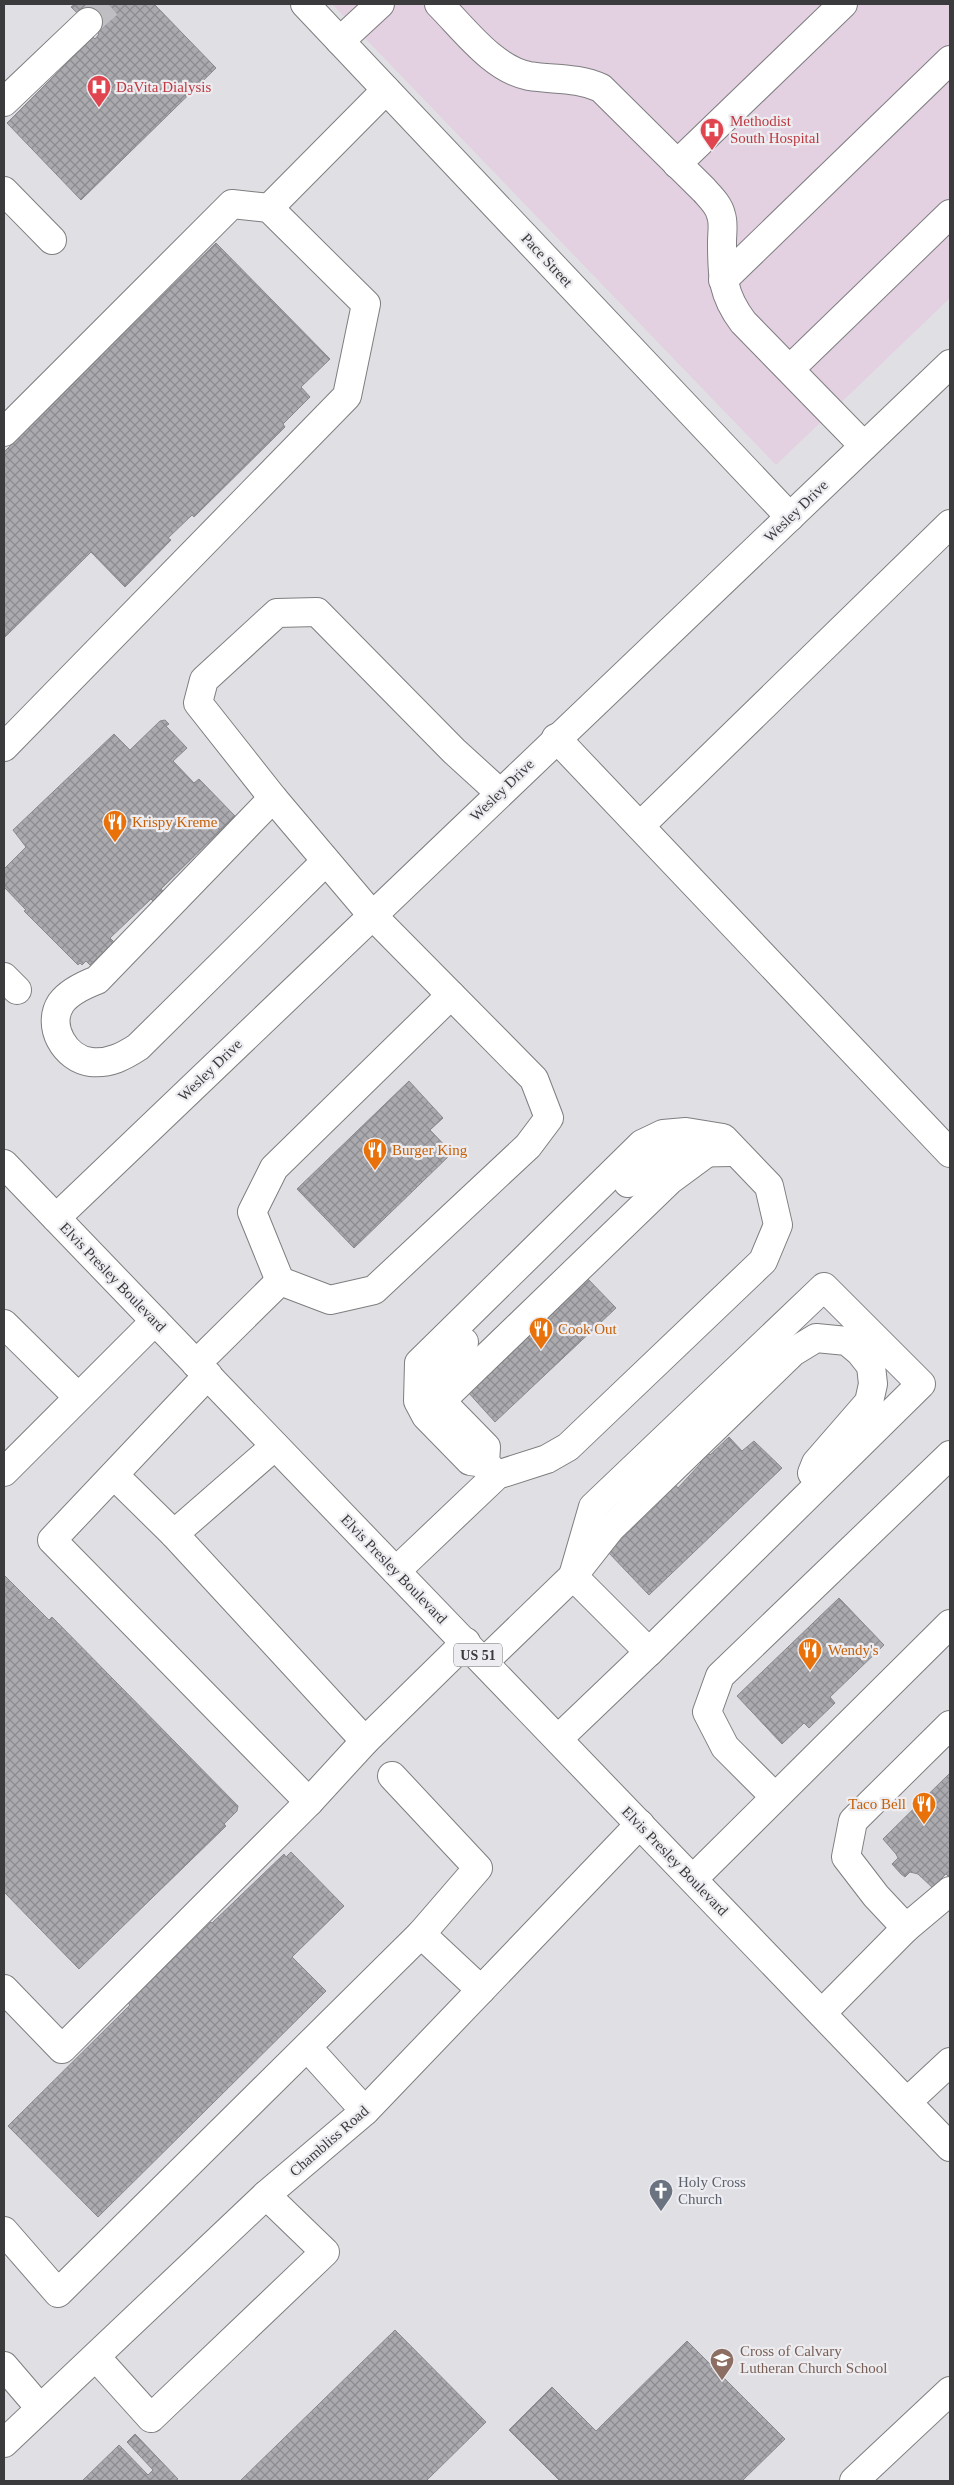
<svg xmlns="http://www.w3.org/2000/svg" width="954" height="2485" viewBox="0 0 954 2485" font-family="'Times New Roman',serif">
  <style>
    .medical { fill: #e3d0e1 }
    .building { fill: url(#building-cross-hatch); stroke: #88898c }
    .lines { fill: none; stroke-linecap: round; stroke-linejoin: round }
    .minor-tunnel { stroke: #bfbfc3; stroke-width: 28; stroke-dasharray: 28 14; stroke-linecap: butt }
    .minor-casing { stroke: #7e7e81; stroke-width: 30 }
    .major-casing { stroke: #7e7e81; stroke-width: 30 }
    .minor { stroke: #fff; stroke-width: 28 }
    .major { stroke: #fff; stroke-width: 28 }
    .labels { text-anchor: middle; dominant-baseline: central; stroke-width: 4.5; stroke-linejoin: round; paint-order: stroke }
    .shield { fill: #ededf1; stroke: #707073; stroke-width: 1 }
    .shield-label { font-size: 14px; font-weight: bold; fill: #3b3b3d }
    .health-label { font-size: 15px; fill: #be3a42; stroke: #ededf1; text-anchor: start }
    .street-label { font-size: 15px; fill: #3b3b3d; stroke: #ededf1 }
    .food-label { font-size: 15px; fill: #c56008; stroke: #ededf1; text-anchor: start }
    .worship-label { font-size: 15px; fill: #5b616d; stroke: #ededf1; text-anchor: start }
    .education-label { font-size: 15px; fill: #785e54; stroke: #ededf1; text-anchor: start }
  </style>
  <defs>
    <pattern id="building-cross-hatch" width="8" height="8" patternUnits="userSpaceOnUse" patternTransform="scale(1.25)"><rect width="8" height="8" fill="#ababaf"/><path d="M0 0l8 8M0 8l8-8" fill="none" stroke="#8c8c90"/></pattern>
  </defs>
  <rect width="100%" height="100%" fill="#e0e0e4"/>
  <polygon class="medical" points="332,4 950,4 950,298 776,465"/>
  <g class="building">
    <polygon points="75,4 154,4 216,68 81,200 7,123 93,37 95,39 99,34 71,7"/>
    <polygon points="216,243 330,359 301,387 310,397 283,424 285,427 194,517 192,515 168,538 171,540 125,587 91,552 4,638 4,452 78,379 76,377 79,377 101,356 99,355 106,350 101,345 114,339 116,341"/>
    <polygon points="165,720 169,724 166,726 187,748 173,761 194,783 199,779 235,816 161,889 163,891 153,901 151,899 110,938 114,942 90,965 86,961 82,965 80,963 78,965 24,911 26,910 4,887 4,869 26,847 13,830 114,734 130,750 160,721"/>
    <polygon points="409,1081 443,1118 430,1130 452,1153 354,1248 297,1189"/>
    <polygon points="586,1277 616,1308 495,1422 467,1391"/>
    <polygon points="729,1437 742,1451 754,1441 782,1468 649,1595 608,1552 659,1503 656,1498 673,1482 678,1488 701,1463 697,1458 705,1450 710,1455"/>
    <polygon points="4,1575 49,1620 52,1617 238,1806 237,1811 224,1824 226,1826 79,1969 4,1892"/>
    <polygon points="839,1598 884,1645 830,1697 835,1703 809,1728 804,1723 782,1744 737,1696"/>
    <polygon points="950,1773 950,1873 948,1876 946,1874 942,1878 944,1880 934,1889 918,1874 910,1872 905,1877 901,1874 892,1864 898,1858 896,1854 883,1839"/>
    <polygon points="291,1852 344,1906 292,1957 326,1991 98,2217 8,2126 130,2005 128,2003 211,1922 212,1923 284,1854 286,1857"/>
    <polygon points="395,2330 486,2422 426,2481 240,2481"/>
    <polygon points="687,2341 785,2439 742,2481 560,2481 509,2430 552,2387 596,2431"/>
    <polygon points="135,2434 178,2479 175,2481 82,2481 119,2445 148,2475 153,2470 127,2442"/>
  </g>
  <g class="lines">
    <polyline class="minor-tunnel" points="88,22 108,4"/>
    <defs>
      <g id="minor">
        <polyline points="305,4 790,517"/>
        <path d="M 439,4 C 464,29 493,69 529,76 C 554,80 577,77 601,88 L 704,190 C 710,197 719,205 721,215 C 724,223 722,233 722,242 C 722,276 722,294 743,322 L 864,446"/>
        <polyline points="340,41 380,4"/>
        <polyline points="4,102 88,22"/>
        <polyline points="677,164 843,4"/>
        <polyline points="4,191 52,240"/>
        <polyline points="269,208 386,90"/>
        <polyline points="723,280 950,60"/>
        <polyline points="790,369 950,214"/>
        <polyline points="4,432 232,204 269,208 366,304 347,396 4,747"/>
        <polyline points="556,738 950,1153"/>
        <path d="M 273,798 L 97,980 C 84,985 69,992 61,1003 C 46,1026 65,1059 91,1062 C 110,1064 124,1056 138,1047 L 326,861"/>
        <polyline points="640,826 950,524"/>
        <polyline points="4,977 17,990"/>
        <polyline points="628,1183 652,1160 676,1153 732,1152"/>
        <polyline points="56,1218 950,364"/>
        <polyline points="280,1281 252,1212 274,1168 451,995"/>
        <polygon points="824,1287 921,1384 649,1652 573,1576 593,1507"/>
        <polyline points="4,1324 78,1397"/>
        <polyline points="464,1342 443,1363 432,1385 441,1401 486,1447 485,1463"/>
        <polyline points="196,1364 280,1281 330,1300 374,1290 528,1146 549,1118 534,1079 372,915 273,798 198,703 204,680 277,613 317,612 454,751 500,793"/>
        <polyline points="208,1375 52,1540 309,1802"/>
        <polyline points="441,1401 670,1180 708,1152"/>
        <polyline points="275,1446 174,1534 365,1741"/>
        <polyline points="4,1472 155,1321"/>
        <polyline points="114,1475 174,1534"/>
        <polyline points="396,1571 497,1475 547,1459 568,1447 763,1261 778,1225 769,1186 723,1138 686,1132 663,1134 642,1144 419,1363 418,1401 426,1416 470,1461 485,1463 497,1475"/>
        <polyline points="484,1662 573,1576 610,1529 793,1352 816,1338 847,1341 860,1352 871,1366 873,1384 869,1402 816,1463 812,1473"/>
        <polyline points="558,1739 649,1652"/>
        <polyline points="392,1776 478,1868 421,1934"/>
        <polyline points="775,1797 725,1747 707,1712 720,1676 950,1455"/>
        <polyline points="693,1879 950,1624"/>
        <polyline points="906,1928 876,1896 846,1857 853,1821 950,1725"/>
        <polyline points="4,1989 62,2049 309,1802 365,1741 466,1642"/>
        <polyline points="822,2013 906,1928 950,1891"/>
        <polyline points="307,2047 365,2111"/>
        <polyline points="907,2102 950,2062"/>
        <polyline points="4,2231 58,2293 421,1934 481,1990"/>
        <polyline points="96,2357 151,2418 325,2252 266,2195"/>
        <polyline points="4,2366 40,2408"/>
        <polyline points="4,2443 266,2195 365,2111 640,1824"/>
        <polyline points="854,2481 950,2391"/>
      </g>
      <polyline id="major" points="4,1164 950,2147"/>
    </defs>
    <use href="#minor" class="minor-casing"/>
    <use href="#major" class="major-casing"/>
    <use href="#minor" class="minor"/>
    <use href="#major" class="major"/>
  </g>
  <defs>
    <symbol id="hospital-pin" viewBox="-11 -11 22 30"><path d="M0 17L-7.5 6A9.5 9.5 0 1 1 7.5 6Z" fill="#e0444e" stroke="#ededf1"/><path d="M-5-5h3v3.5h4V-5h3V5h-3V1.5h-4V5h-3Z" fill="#fff"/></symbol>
    <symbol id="restaurant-pin" viewBox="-11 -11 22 30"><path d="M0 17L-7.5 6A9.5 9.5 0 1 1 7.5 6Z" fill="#e8710a" stroke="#ededf1"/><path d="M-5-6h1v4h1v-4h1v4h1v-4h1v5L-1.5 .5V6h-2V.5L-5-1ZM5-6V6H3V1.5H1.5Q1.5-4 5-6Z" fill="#fff"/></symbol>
    <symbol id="church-pin" viewBox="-11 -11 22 30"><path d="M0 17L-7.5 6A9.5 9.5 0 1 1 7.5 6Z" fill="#6b7280" stroke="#ededf1"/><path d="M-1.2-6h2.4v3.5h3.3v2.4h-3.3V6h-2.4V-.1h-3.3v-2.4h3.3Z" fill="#fff"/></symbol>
    <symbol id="school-pin" viewBox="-11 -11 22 30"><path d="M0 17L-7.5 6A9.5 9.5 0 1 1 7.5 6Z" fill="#8d6e63" stroke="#ededf1"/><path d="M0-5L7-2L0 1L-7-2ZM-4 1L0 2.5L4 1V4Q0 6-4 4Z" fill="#fff"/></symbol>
  </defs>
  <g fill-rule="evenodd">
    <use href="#hospital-pin" x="85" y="73" width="28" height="38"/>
    <use href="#hospital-pin" x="698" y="116" width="28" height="38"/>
    <use href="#restaurant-pin" x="101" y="808" width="28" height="38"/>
    <use href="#restaurant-pin" x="361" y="1136" width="28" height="38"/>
    <use href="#restaurant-pin" x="527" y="1315" width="28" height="38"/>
    <use href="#restaurant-pin" x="796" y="1636" width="28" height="38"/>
    <use href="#restaurant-pin" x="910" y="1790" width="28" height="38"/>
    <use href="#church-pin" x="647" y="2177" width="28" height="38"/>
    <use href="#school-pin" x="708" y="2346" width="28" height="38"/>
  </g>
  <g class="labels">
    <rect class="shield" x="454" y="1643.5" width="48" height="23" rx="4"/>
    <g class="shield-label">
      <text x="478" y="1655">US 51</text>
    </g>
    <g class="health-label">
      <text x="116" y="87">DaVita Dialysis</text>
      <text x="730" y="121">Methodist<tspan x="730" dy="17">South Hospital</tspan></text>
    </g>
    <g class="street-label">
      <text transform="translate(547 260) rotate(47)">Pace Street</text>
      <text transform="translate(796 511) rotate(-44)">Wesley Drive</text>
      <text transform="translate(502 790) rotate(-44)">Wesley Drive</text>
      <text transform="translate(210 1070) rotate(-44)">Wesley Drive</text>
      <text transform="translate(113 1277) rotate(46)">Elvis Presley Boulevard</text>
      <text transform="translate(394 1569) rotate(46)">Elvis Presley Boulevard</text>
      <text transform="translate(675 1861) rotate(46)">Elvis Presley Boulevard</text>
      <text transform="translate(329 2141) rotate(-41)">Chambliss Road</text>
    </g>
    <g class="food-label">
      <text x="132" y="822">Krispy Kreme</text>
      <text x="392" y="1150">Burger King</text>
      <text x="558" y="1329">Cook Out</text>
      <text x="828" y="1650">Wendy's</text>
      <text x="906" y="1804" text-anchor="end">Taco Bell</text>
    </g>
    <g class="worship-label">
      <text x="678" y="2182">Holy Cross<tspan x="678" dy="17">Church</tspan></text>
    </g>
    <g class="education-label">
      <text x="740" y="2351">Cross of Calvary<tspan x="740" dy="17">Lutheran Church School</tspan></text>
    </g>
  </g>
  <rect width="954" height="2485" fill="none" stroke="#3b3b3d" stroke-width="10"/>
</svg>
